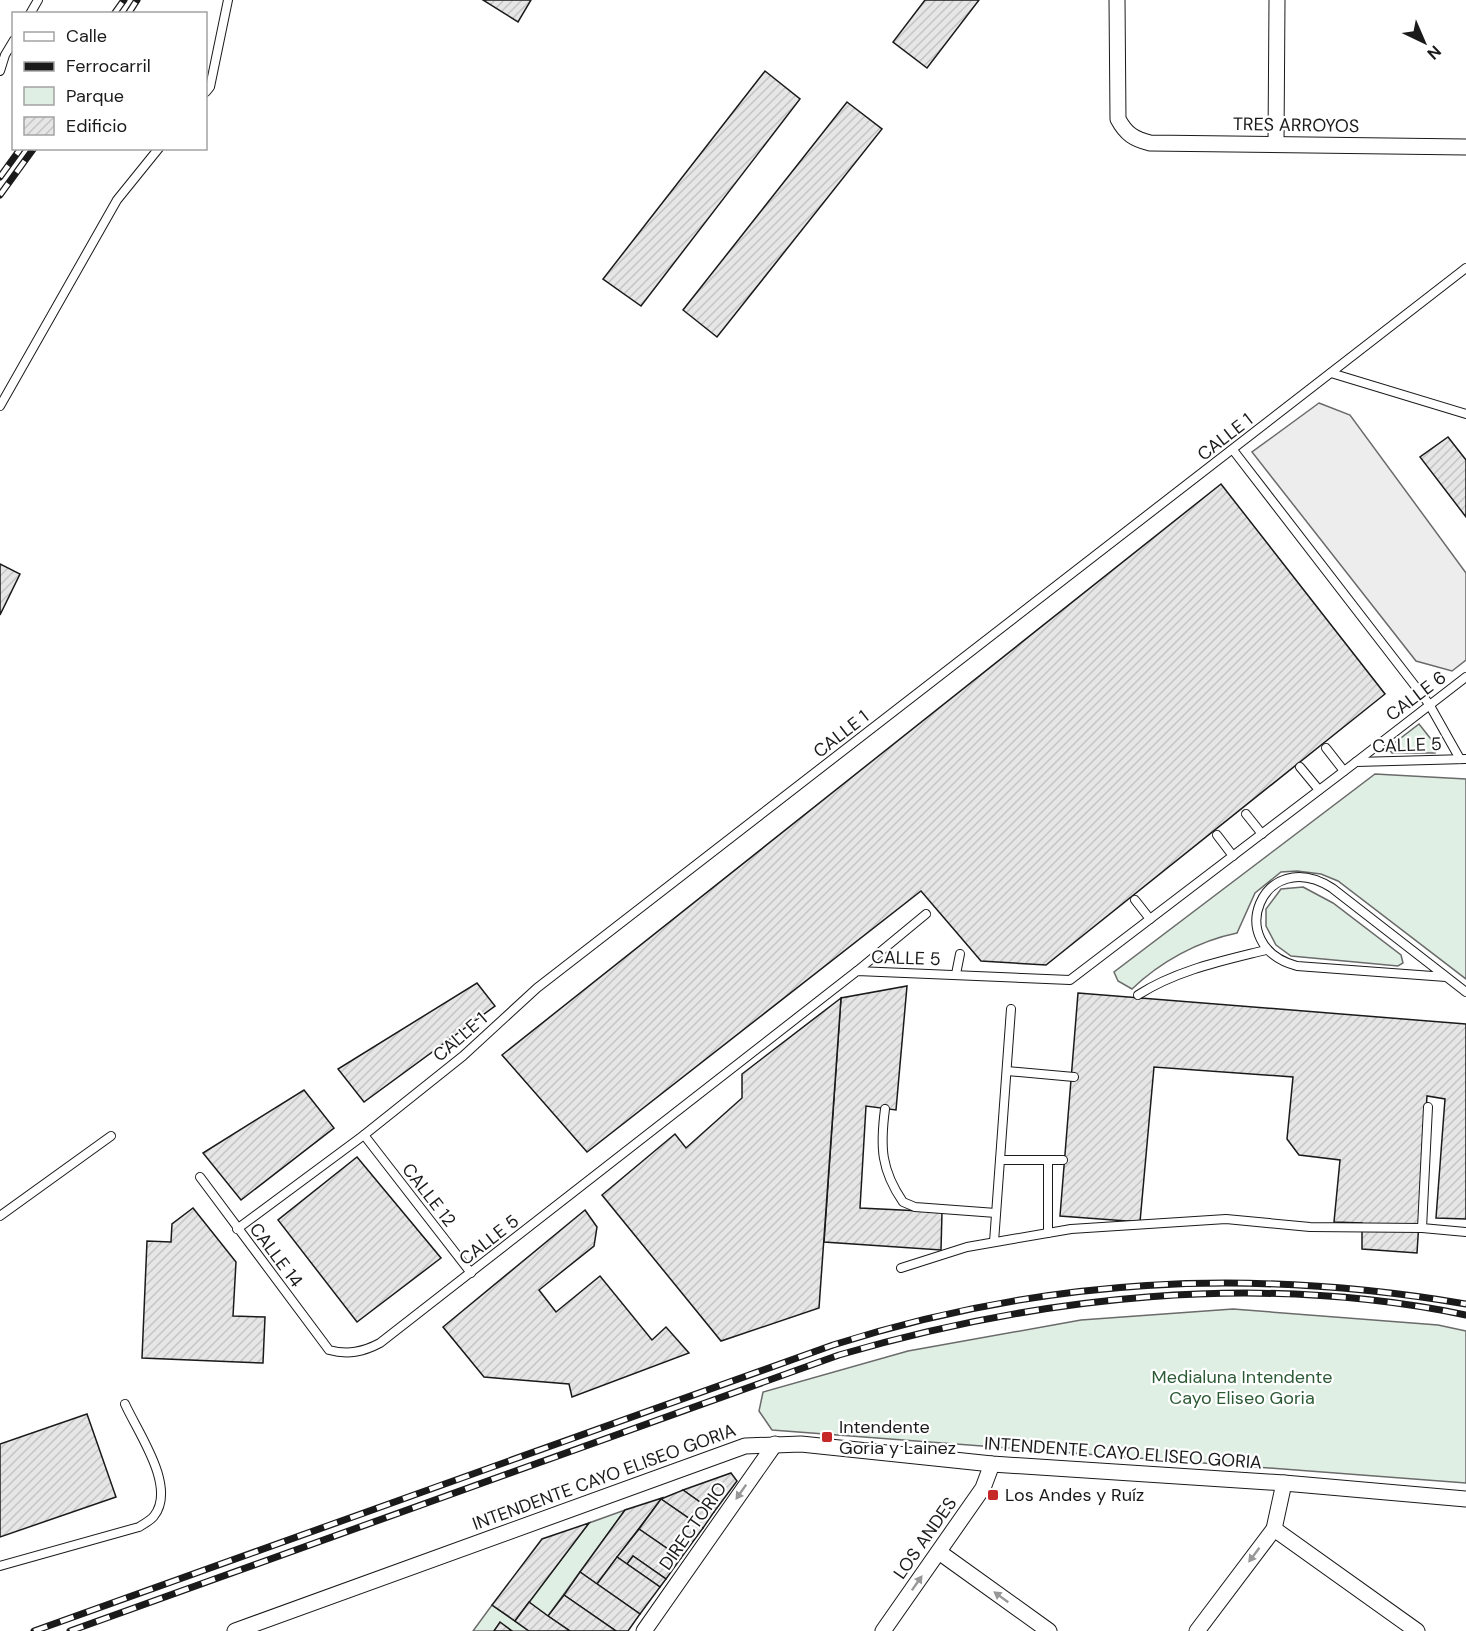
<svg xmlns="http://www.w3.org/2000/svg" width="1466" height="1631" viewBox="0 0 1466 1631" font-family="'DM Sans',sans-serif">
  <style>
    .green { fill: #e0efe3; stroke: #6a6a6a; stroke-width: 1.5 }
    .parking { fill: #ededed; stroke: #6a6a6a; stroke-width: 1.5 }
    .building { fill: url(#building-hatch); stroke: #1a1a1a; stroke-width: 1.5 }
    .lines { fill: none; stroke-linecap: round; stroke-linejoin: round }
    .lane-casing { stroke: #1a1a1a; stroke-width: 10 }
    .street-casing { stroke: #1a1a1a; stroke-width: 17 }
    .lane { stroke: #fff; stroke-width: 8 }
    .street { stroke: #fff; stroke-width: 15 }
    .rail-casing { stroke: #1a1a1a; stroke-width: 7 }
    .rail { stroke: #fff; stroke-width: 4.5; stroke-dasharray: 14; stroke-linecap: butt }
    .oneway { fill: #989898 }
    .poi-dot { fill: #c62828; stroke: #fff; stroke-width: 2 }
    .labels { text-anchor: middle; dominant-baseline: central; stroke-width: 4.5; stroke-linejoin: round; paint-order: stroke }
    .street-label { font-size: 18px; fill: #1a1a1a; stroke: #fff }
    .park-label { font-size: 18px; fill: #2b5a34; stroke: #fff }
    .poi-label { font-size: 18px; fill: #1a1a1a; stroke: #fff; text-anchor: start }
  </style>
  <defs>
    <pattern id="building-hatch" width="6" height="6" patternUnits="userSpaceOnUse" patternTransform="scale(1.5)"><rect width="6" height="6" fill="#e6e6e6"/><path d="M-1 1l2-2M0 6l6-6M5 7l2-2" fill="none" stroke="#c5c5c5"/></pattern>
  </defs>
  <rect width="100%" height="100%" fill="#fff"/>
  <g class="green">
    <polygon points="1419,724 1438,748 1435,753 1392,753 1388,748"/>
    <path d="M 1375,774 L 1466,779 L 1466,979 L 1338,881 L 1321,874 L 1297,871 L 1281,872 L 1255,893 L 1237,933 C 1198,941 1160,962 1132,989 L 1118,981 L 1114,972 Z"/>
    <polygon points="1303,887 1333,903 1401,955 1403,963 1398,966 1291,956 1276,945 1266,926 1266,909 1281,889"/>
    <polygon points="1233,1309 1438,1325 1466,1331 1466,1483 772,1430 759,1411 763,1392 908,1351 1081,1320"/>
    <polygon points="625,1510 548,1616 529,1602 589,1523"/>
    <polygon points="492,1605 529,1631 512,1631 500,1623 494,1631 473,1631"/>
  </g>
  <polygon class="parking" points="1319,403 1350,415 1466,573 1466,660 1452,671 1416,661 1252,452"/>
  <g class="building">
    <polygon points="483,0 531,0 518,22"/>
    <polygon points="925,0 979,0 927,68 893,42"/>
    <polygon points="765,71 800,99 641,306 603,279"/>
    <polygon points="847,102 882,129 717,337 683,310"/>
    <polygon points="1448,437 1466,460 1466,517 1420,457"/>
    <polygon points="1221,484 1385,694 1046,965 981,961 921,891 587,1152 502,1055"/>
    <polygon points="0,564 20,574 0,615"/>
    <polygon points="477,983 495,1006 364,1102 338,1069"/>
    <polygon points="907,986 896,1110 866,1106 860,1208 942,1212 941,1250 824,1242 841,998"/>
    <polygon points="1078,993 1466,1024 1466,1219 1436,1218 1445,1099 1427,1096 1417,1253 1362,1249 1362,1223 1334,1222 1340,1160 1299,1155 1287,1139 1293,1077 1154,1067 1140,1222 1060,1216"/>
    <polygon points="841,998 819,1308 721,1341 602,1195 675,1134 686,1148 742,1098 742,1074"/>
    <polygon points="304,1090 334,1128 241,1200 203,1153"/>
    <polygon points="357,1157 441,1258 357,1322 278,1220"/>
    <polygon points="193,1208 236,1262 233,1316 265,1317 263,1363 142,1358 147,1241 171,1242 172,1224"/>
    <polygon points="585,1210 597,1227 594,1246 539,1290 556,1312 600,1276 652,1340 666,1327 689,1353 572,1397 569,1384 484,1377 443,1327"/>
    <polygon points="87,1414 116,1497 0,1537 0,1444"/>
    <polygon points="731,1473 737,1481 714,1512 683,1490"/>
    <polygon points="683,1490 714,1512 703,1528 661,1499"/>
    <polygon points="662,1498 597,1584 580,1572 625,1510"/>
    <polygon points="661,1499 703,1528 681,1558 639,1529"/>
    <polygon points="589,1523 515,1621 492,1605 542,1539"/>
    <polygon points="639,1529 681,1558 666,1579 633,1556 627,1564 617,1557"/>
    <polygon points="633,1556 666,1579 660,1587 627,1564"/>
    <polygon points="617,1557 660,1587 640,1614 597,1584"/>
    <polygon points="580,1572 640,1614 628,1631 616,1631 564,1595"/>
    <polygon points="564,1595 616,1631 570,1631 548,1616"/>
    <polygon points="529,1602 548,1616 570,1631 529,1631 515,1621"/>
    <polygon points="500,1622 512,1631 494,1631"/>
  </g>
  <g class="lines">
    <defs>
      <g id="lane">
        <polyline points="30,14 38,0"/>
        <polyline points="0,71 5,55 14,40"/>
        <polyline points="206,92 210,87 228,0"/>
        <polyline points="1331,373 1466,414"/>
        <polyline points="0,406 117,200 159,148"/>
        <polyline points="1233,450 1429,704 1460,759"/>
        <polyline points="1326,748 1344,771"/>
        <polyline points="1356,762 1466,677"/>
        <polyline points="1300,767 1319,790"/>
        <polyline points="1246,814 1262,834"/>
        <polyline points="1217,835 1233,856"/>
        <polyline points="1135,900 1150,919"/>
        <polyline points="857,971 926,914"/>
        <polyline points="956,974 960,954"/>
        <path d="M 1446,977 L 1297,966 C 1221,946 1263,844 1332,888 L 1466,992"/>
        <path d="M 1138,995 C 1177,970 1222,961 1266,950"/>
        <polyline points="1007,1071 1074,1077"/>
        <path d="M 885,1109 C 880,1147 881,1170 903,1202 L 915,1207 L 996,1213"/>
        <polyline points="364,1135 471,1273"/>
        <polyline points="1000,1160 1063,1160"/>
        <path d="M 200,1177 L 329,1350 C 348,1355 363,1352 380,1343 L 857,971 L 1070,980 L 1356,762 L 1466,759"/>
        <polyline points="0,1216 111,1136"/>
        <polyline points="1422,1228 1466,1232"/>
        <polyline points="237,1229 364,1135 463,1056 537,988 1466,268"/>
        <polyline points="1048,1233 1048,1160"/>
        <polyline points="994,1242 1011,1009"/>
        <polyline points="901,1268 967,1247 1071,1229 1226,1219 1310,1227 1422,1228 1428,1107"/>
        <path d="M 0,1566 L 139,1527 C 144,1524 151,1520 154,1516 C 177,1487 138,1433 125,1404"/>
      </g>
      <g id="street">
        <path d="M 1117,0 L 1118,119 C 1126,134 1134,139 1150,143 L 1466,147"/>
        <polyline points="1276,143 1277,0"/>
        <polyline points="1274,1529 1417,1631"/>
        <polyline points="939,1552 1049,1631"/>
        <polyline points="235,1631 745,1446 801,1444 992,1464 1284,1483 1466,1499"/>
        <polyline points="644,1631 775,1444"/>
        <polyline points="883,1631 983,1488 992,1464"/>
        <polyline points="1197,1631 1274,1529 1284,1483"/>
      </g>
    </defs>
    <use href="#lane" class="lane-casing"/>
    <use href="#street" class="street-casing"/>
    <use href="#lane" class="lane"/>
    <use href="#street" class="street"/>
    <defs>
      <g id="rail">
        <polyline points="114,14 124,0"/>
        <polyline points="128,14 137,0"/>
        <polyline points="0,177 21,148"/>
        <polyline points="0,195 34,148"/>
        <path d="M 34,1631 L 833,1345 C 1044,1278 1248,1267 1466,1304"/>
        <path d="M 70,1631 L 839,1355 C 1041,1296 1258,1272 1466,1315"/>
      </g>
    </defs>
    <use href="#rail" class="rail-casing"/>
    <use href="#rail" class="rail"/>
  </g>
  <defs><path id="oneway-solid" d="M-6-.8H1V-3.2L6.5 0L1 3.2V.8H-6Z" transform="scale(1.5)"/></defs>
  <g class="oneway">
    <use href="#oneway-solid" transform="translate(741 1492) rotate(125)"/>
    <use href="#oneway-solid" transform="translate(1254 1555) rotate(127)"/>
    <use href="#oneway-solid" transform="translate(917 1583) rotate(-55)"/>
    <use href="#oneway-solid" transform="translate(1001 1597) rotate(-144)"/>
  </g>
  <g class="poi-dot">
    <rect x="821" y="1431" width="12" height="12" rx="3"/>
    <rect x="987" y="1489" width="12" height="12" rx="3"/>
  </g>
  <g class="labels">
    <g class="street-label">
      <text transform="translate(1296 125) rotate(1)">TRES ARROYOS</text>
      <text transform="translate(1225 437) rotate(-38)">CALLE 1</text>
      <text transform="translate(1416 696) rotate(-37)">CALLE 6</text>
      <text transform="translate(841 734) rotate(-38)">CALLE 1</text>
      <text transform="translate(1407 745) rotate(-2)">CALLE 5</text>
      <text transform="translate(906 958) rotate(2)">CALLE 5</text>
      <text transform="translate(460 1037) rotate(-41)">CALLE 1</text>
      <text transform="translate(429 1195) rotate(52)">CALLE 12</text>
      <text transform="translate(489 1240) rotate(-38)">CALLE 5</text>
      <text transform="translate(276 1255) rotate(53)">CALLE 14</text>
      <text transform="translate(1123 1453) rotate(4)">INTENDENTE CAYO ELISEO GORIA</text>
      <text transform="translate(604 1477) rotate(-20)">INTENDENTE CAYO ELISEO GORIA</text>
      <text transform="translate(693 1526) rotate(-55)">DIRECTORIO</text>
      <text transform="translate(925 1538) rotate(-55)">LOS ANDES</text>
    </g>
    <g class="park-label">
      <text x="1242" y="1377">Medialuna Intendente<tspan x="1242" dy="21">Cayo Eliseo Goria</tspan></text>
    </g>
    <g class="poi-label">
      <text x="839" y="1427">Intendente<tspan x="839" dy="21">Goria y Lainez</tspan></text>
      <text x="1005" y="1495">Los Andes y Ruíz</text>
    </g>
  </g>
  <rect x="12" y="12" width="195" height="138" fill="#ffffff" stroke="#a3a3a3" stroke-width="1.5"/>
  <rect x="24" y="32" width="30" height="9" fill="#ffffff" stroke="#a3a3a3" stroke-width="1.5"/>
  <text x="66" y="42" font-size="18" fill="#1a1a1a">Calle</text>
  <rect x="24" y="62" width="30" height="9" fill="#1a1a1a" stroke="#a3a3a3" stroke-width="1.5"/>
  <text x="66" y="72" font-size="18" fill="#1a1a1a">Ferrocarril</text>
  <rect x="24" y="87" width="30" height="18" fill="#e0efe3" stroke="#a3a3a3" stroke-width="1.5"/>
  <text x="66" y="102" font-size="18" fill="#1a1a1a">Parque</text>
  <rect x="24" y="117" width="30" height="18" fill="url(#building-hatch)" stroke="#a3a3a3" stroke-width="1.5"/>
  <text x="66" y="132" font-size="18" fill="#1a1a1a">Edificio</text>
  <g transform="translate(1424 42) rotate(136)" stroke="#ffffff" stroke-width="4.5" paint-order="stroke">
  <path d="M0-4.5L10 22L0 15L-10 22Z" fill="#1a1a1a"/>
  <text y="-9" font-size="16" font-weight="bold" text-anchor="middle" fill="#1a1a1a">N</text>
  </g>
</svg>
